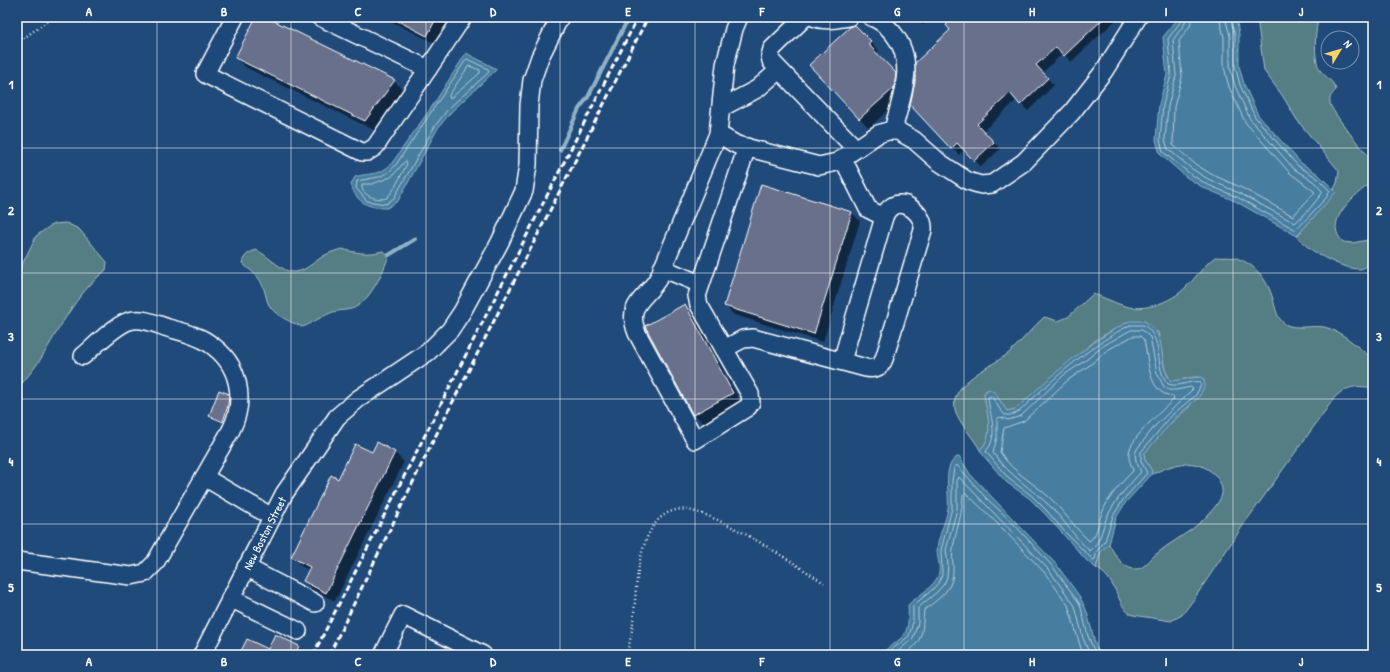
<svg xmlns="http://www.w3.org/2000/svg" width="1390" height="672" viewBox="0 0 1390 672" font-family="'Patrick Hand',sans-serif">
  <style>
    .green { fill: #557d84; stroke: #aabec2 }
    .water { fill: #467e9f; stroke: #90b2c5 }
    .shadow { fill: #0007 }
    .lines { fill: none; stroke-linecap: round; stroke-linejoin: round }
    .shore { stroke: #b5cbd9; stroke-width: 1 }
    .stream { stroke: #90b2c5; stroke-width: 4 }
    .building { fill: #676f8c; stroke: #fff }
    .minor-casing { stroke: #fff; stroke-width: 20 }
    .path { stroke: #fff; stroke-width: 2.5; stroke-dasharray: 1 3; stroke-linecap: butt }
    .minor { stroke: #1f4a7a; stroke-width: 17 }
    .rail { stroke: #fff; stroke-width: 3; stroke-dasharray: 6 3; stroke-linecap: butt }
    .grid { fill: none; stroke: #fff; stroke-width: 1; stroke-opacity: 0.55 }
    .labels { text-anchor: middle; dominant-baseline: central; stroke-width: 3.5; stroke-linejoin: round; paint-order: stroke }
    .street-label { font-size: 12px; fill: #fff; stroke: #1f4a7a }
    .neatline { fill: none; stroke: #fff; stroke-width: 1.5 }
    .grid-label { font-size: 13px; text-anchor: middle; font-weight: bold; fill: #fff }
  </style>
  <rect width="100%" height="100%" fill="#1f4a7a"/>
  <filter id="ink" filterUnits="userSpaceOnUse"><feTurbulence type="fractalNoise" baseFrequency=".025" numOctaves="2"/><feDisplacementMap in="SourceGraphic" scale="8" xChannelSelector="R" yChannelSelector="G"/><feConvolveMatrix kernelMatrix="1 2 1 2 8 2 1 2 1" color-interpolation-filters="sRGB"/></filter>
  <g filter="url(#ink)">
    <g class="green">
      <path d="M 1257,17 L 1319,17 C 1315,28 1313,60 1320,70 C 1325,77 1334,81 1336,90 C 1332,94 1329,97 1330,103 C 1330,110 1367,156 1373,160 C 1373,168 1374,177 1371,183 C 1369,186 1365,187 1363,189 C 1349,201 1324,223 1343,242 L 1352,243 L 1373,239 L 1373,263 C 1368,265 1364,269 1359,269 C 1341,269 1306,250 1297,236 L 1335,192 L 1334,189 L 1337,183 L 1339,171 L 1297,120 L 1282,95 L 1264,71 Z"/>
      <path d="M 66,223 L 79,229 L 107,262 L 106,270 C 74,296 61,327 40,360 C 33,371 24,380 17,390 L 17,275 L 36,236 L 53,224 Z"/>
      <path d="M 342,249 C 356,253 368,255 383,251 L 389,255 C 384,271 369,304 351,309 C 343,311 336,310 328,314 C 319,318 312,323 303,327 C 291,322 271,315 267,300 C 265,293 264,287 260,280 C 255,273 248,269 242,263 C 244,255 249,252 257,250 C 264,254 283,270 288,271 C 301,275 310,265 319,259 C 325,254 334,251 342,249 Z"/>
      <path d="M 1215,257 C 1222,258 1233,256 1239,259 C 1259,267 1269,283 1274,303 C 1276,311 1278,319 1285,324 C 1295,330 1313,325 1324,327 C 1343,331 1358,348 1373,359 L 1373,388 C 1357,385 1347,386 1335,397 L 1244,524 L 1194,599 L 1182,615 L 1171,621 L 1133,615 C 1117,610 1119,580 1096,568 L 1100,553 L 1109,544 C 1114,553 1123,570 1136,569 C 1144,569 1149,560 1155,555 C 1170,542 1188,534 1202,521 C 1208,515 1220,503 1222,494 C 1223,487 1219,480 1215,475 C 1196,456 1172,464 1151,475 L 1152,471 L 1145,460 L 1144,454 L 1161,432 L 1189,407 L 1204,380 C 1195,372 1182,382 1171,381 L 1165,370 L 1158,332 L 1115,329 L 1097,339 L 1016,409 L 1007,411 L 994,392 L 986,390 L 984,394 C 986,413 996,435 980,450 C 974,438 957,421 955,409 C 949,382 994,366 1010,352 C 1022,341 1032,328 1044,317 L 1058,321 L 1068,317 L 1093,294 C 1104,297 1114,303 1125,306 C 1144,312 1171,302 1185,288 C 1196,278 1203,266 1215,257 Z"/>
    </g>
    <g class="water">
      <polygon points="1179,17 1233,17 1237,23 1239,35 1239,66 1244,84 1258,115 1301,163 1318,174 1336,192 1297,236 1235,201 1204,188 1186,177 1160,154 1156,140 1159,104 1167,75 1163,37"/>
      <path d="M 466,53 L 497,69 L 451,112 L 438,128 L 398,201 L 387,208 C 369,208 356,203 351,184 L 355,177 C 370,172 379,177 392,163 L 433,105 Z"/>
      <path d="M 1129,321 L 1145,321 C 1171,340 1155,360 1171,381 L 1201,377 L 1204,380 L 1205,385 L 1199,397 L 1176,417 L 1144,454 L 1145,460 L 1152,471 L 1151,475 L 1126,502 L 1116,518 L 1109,544 L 1100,553 L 1096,568 L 1087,561 L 1045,514 L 1029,498 L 1006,482 L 983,455 L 980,450 C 996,435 986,413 984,393 L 989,389 L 994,392 L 1007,411 L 1016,409 C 1051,376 1086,344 1129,321 Z"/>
      <path d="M 959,456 L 970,474 L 1056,564 L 1080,597 L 1087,612 L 1096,647 L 1101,655 L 879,655 C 903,635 910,640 908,605 C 917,596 931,589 937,578 C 942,569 937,559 937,550 C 938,536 946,522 948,508 C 950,493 941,464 959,456 Z"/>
    </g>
    <g class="shadow">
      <polygon points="257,17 263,17 394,81 403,90 374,130 245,67 236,58"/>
      <polygon points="383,17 450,17 436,44"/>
      <polygon points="915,17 931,17 923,25"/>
      <polygon points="956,17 1119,17 1071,62 1063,53 1042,73 1054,85 1028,111 1017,100 983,131 1000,149 981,167 965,149 959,155 952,148 952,30"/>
      <polygon points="864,35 879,51 877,53 904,83 902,97 869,128 810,65"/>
      <polygon points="851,212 860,221 823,342 734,315 725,306"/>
      <polygon points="685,306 694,315 741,403 703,423 694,414"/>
      <polygon points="228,395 233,399 227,425 215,420 210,416"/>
      <polygon points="395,453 404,462 335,601 313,590 304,581 309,570 301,566 292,557 339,480 372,454"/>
      <polygon points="298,647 306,655 240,655 268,651"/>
    </g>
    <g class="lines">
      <g class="shore">
        <polyline points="1181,17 1181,21 1168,39 1171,75 1163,105 1160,140 1163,152 1189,173 1206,184 1237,197 1296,230 1326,198 1330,191 1316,177 1298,166 1255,117 1240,85 1235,66 1235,36 1230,17"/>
        <polyline points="1186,17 1185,23 1173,40 1176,76 1168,106 1165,140 1168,149 1192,169 1208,179 1239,193 1295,223 1307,212 1323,192 1313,181 1294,169 1250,119 1235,86 1230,67 1230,36 1225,17"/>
        <polyline points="1192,17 1190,26 1179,41 1182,77 1174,107 1173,145 1195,164 1211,174 1242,188 1293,216 1315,192 1290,173 1245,122 1229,87 1224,67 1224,37 1219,17"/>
        <polygon points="467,59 488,69 489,72 448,109 435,126 394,198 386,204 367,201 356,188 357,181 379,177 389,172 395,166"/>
        <polygon points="469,66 480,70 480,73 450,99 449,96"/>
        <path d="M 406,161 L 407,164 L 394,189 L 387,198 C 378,201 360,196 362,184 L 372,184 L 391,177 Z"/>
        <path d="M 1130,325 L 1144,325 C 1165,340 1153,366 1168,384 C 1179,388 1189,380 1200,382 L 1201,385 L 1196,395 L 1173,414 L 1141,452 L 1141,461 L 1147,473 L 1123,500 L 1113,516 L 1105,541 L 1097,551 L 1095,559 L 1093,560 L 1064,531 L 1047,511 L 1031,495 L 1009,479 L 987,453 L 986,451 C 1000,436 989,414 988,397 L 992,396 L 999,408 L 1005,415 C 1016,417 1024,407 1031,400 C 1061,372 1093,344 1130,325 Z"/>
        <path d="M 1131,330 L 1142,330 L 1150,337 L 1157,373 L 1164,387 L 1169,390 L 1176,390 L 1191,387 L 1193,389 L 1155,426 L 1137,449 L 1135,454 L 1136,461 L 1141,472 C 1129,485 1118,497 1109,513 C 1102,525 1102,542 1090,551 C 1075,538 1065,521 1051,507 C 1032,489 1009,475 993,453 L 997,437 L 997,419 L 1000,417 L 1008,420 L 1021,416 L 1064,375 L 1086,360 L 1103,346 Z"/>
        <path d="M 1133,336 L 1140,336 L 1144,340 C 1149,359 1147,394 1173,396 L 1174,399 C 1163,410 1130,438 1129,453 C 1128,460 1132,465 1133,471 C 1121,483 1108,497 1102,513 C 1098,522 1098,536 1089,541 C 1077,530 1067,516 1056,504 C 1039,485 1013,474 1000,452 L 1004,428 L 1024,421 L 1068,380 L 1090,365 L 1106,351 Z"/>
        <polyline points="885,655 909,636 913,622 913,606 933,589 940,581 942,575 941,550 952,508 952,481 954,468 957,465 986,498 1011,521 1053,567 1080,604 1088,636 1096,655"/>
        <polyline points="894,655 913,638 918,623 918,608 937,592 944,584 947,577 948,564 946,550 957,509 957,481 959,477 1049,570 1075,606 1083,638 1090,655"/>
        <path d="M 904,655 C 924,641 922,632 924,610 C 933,603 945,595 950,585 C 956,572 951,561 953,548 C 956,530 963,513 963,494 L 965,492 L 1003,529 L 1045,573 L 1068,605 L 1083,655"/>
      </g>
      <g class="stream">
        <polyline points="560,150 579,109 588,97 629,17"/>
        <polyline points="389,255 415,239"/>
      </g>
    </g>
    <g class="building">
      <polygon points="256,17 266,17 395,80 365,121 235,58"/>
      <polygon points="390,17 437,17 427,36"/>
      <polygon points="954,17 1105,17 1064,56 1056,47 1036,65 1048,78 1020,105 1010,93 977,124 994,142 974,161 957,143 951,149 910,105 915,82 915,63 950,30 946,25"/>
      <polygon points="855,25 871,41 868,44 896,73 894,88 859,119 809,65 850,27"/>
      <polygon points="761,184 852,212 814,334 724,306"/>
      <polygon points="685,304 733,393 693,415 645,326"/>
      <polygon points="219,390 229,394 228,405 223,422 209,416"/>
      <polygon points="377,442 395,452 326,593 303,581 310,567 291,557 331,475 338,479 355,444 372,452"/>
      <polygon points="275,634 299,646 295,655 239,655 247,639 268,649"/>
    </g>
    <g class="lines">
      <defs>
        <g id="minor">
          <polyline points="235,17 205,74 362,152 367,152 375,147 428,69"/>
          <polyline points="320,17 428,69 463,17"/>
          <path d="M 739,17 L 734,29 L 725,65 L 718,134 L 659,277 C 646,300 625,303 637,333 L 695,440 L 748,407 L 751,402 L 750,394 L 699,305 L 697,296 L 747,147"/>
          <polyline points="805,17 772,49 770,56 771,61 856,149"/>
          <path d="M 813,17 C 825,22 836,19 849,17"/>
          <path d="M 871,17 C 880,20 887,26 893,33 C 918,63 900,99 893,131"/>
          <polyline points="721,108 757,89 779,70"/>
          <polyline points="718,134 737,145 819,166 837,162 878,134 888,131 898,131 914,140 939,162 968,181 981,185 992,184 1024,162 1072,112 1104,71 1138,17"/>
          <polyline points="843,159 868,209 884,217"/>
          <polyline points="662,268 700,284"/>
          <path d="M 724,349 L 743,339 L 753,338 L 866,368 C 875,370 881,367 884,359 L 923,230 C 924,219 916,210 906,205 C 895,202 888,207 884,217 L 842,361"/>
          <polyline points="204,477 272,517"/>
          <path d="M 17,561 L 131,576 L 145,573 L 155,563 L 231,430 C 246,400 240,364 210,344 C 198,335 182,332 168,328 C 156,324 142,317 129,321 C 114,326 95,346 83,356"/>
          <polyline points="246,567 315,603"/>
          <polyline points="230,598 298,631"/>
          <path id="s1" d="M 202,655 L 284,494 L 337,417 L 358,399 L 428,352 L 450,330 L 462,312 L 500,242 L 524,191 L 528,165 L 529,105 L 532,80 L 540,57 L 560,17"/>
          <polyline points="383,655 403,615 483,655"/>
        </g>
      </defs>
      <use href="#minor" class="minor-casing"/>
      <g class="path">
        <polyline points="17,43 53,17"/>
        <path d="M 626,655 C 637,623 633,588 641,556 C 646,537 654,515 676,510 C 706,503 796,565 824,583"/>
      </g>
      <use href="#minor" class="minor"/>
      <g class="rail">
        <polyline points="313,655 638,17"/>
        <polyline points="329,655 432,443 648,17"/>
      </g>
    </g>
  </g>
  <path class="grid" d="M 157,17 L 157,655M 291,17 L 291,655M 426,17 L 426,655M 560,17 L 560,655M 695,17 L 695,655M 830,17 L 830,655M 964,17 L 964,655M 1099,17 L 1099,655M 1233,17 L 1233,655M 17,148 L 1373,148M 17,273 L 1373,273M 17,399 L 1373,399M 17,524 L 1373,524"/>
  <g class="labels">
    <g class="street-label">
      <text stroke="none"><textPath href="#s1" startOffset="137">New Boston Street</textPath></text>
    </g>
  </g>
  <rect width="1390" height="672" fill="none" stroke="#1f4a7a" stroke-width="44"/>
  <g transform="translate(1340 50) rotate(52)"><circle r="19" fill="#1f4a7a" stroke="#7992af"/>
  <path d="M0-3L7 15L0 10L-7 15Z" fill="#ffd166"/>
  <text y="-6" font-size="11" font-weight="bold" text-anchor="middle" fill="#ffffff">N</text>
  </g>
  <rect x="22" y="22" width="1346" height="628" class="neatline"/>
  <g class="grid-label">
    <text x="89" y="16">A</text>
    <text x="224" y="16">B</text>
    <text x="358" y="16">C</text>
    <text x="493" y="16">D</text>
    <text x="628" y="16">E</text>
    <text x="762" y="16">F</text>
    <text x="897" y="16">G</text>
    <text x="1032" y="16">H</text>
    <text x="1166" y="16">I</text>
    <text x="1301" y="16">J</text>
    <text x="11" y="89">1</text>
    <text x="1379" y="89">1</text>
    <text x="11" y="215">2</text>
    <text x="1379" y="215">2</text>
    <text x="11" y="341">3</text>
    <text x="1379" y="341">3</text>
    <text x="11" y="466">4</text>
    <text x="1379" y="466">4</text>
    <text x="11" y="592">5</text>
    <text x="1379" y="592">5</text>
    <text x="89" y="666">A</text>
    <text x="224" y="666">B</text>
    <text x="358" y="666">C</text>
    <text x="493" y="666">D</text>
    <text x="628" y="666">E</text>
    <text x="762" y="666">F</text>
    <text x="897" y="666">G</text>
    <text x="1032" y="666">H</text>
    <text x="1166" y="666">I</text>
    <text x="1301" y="666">J</text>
  </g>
</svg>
